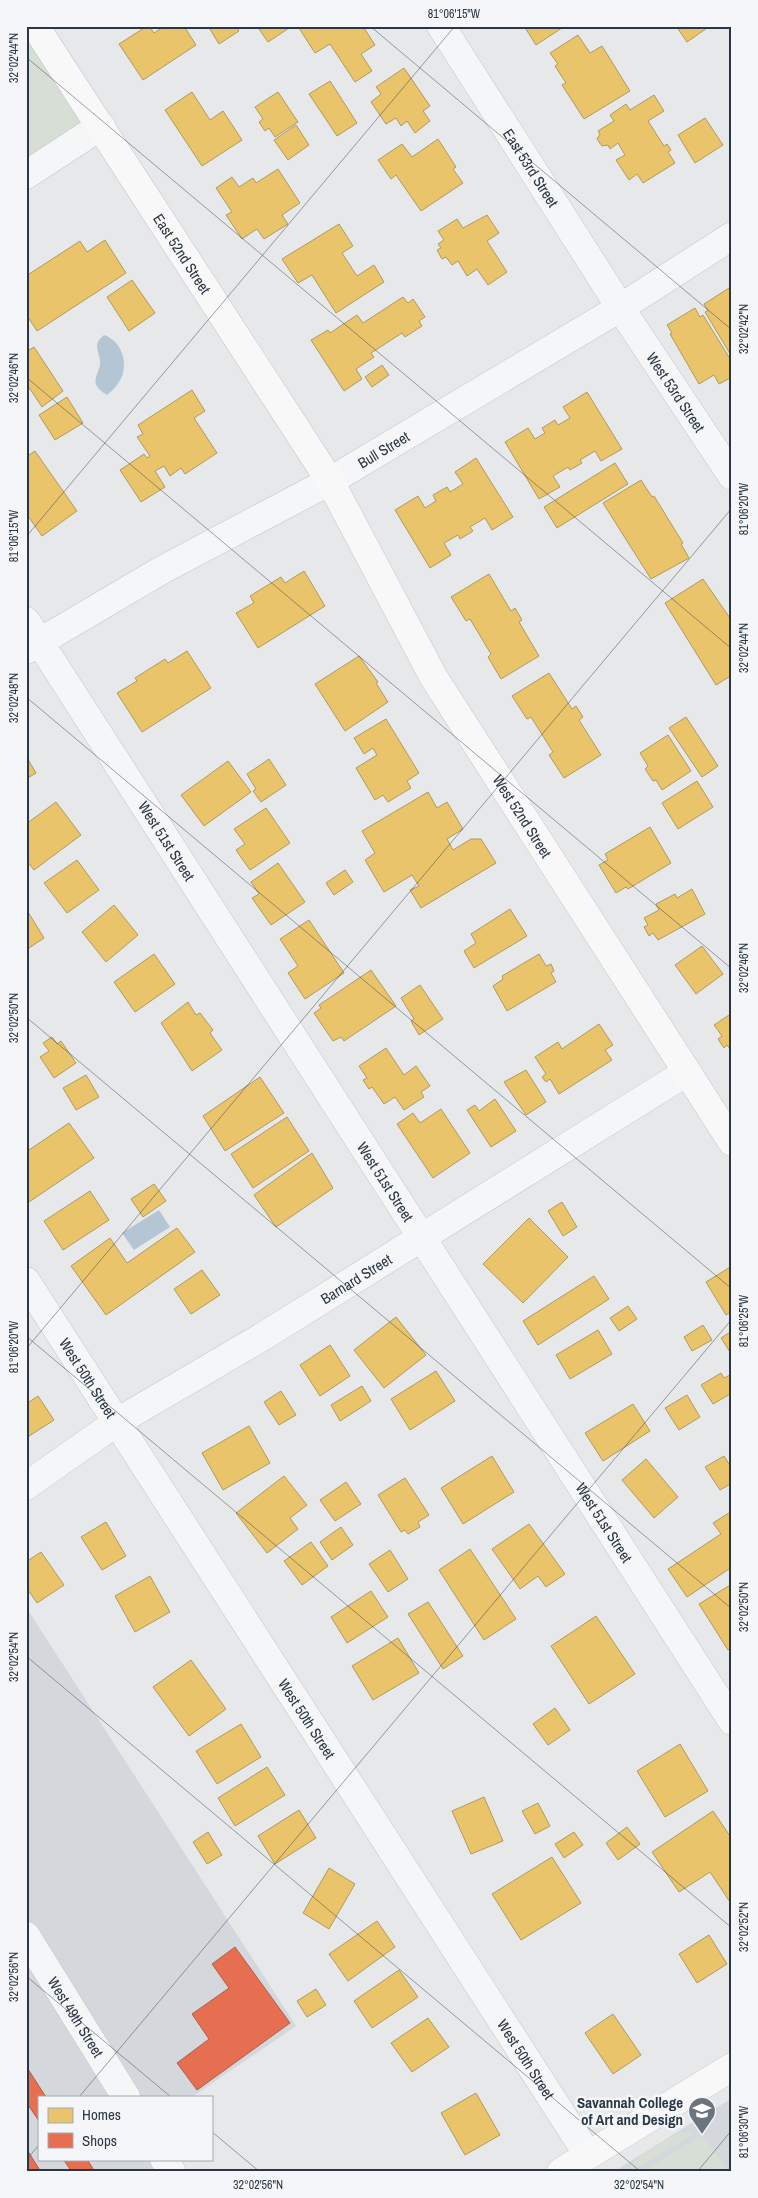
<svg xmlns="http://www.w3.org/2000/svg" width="758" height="2198" viewBox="0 0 758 2198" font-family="'Archivo Narrow',sans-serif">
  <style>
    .built { fill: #d4d8dd }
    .green { fill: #d7ded6 }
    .water { fill: #b4c6d4 }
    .homes { fill: #e9c46a; stroke: #b09a5f }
    .shops { fill: #e76f51; stroke: #af5e4d }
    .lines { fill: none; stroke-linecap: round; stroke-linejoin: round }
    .minor-casing { stroke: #c4c6c8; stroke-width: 29 }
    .tertiary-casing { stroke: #c4c6c8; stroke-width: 29 }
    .secondary-casing { stroke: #c4c6c8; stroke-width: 29 }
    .minor { stroke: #f5f6f7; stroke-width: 28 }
    .tertiary { stroke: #f5f6f7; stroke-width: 28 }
    .secondary { stroke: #f8f8f8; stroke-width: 28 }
    .ticks { fill: none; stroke: #2b3744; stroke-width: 1; stroke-opacity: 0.45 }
    .labels { text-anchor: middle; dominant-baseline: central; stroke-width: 5; stroke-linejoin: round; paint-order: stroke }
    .street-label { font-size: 15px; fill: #2b3744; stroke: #f4f6f9 }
    .poi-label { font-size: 15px; font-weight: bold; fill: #2b3744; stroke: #f4f6f9; text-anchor: end }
    .neatline { fill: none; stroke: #2b3744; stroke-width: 2 }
    .ticks-label { font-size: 12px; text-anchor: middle; fill: #2b3744 }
  </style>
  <rect width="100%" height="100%" fill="#e6e8ea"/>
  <g class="built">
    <polygon points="26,1607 296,2026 192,2097 39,2097 39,2159 151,2159 159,2172 26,2172"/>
    <polygon points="732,2098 732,2172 613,2172"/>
  </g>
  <g class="green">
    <polygon points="26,26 101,126 26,175"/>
    <path d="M 681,2133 L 692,2133 L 690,2136 L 632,2171 L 629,2171 C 633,2156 667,2138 681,2133 Z"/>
    <polygon points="701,2136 709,2144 729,2172 642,2172"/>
  </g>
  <g class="water">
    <path d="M 104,335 C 119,340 127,357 123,373 C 121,382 113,390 107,395 C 85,382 102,374 100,360 C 98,348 93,344 104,335 Z"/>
    <polygon points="159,1210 170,1227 134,1250 122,1233"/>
  </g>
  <g class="homes">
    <polygon points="147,26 149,26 154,33 165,26 184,26 196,45 143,80 119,44"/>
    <polygon points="208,26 236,26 239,31 219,44"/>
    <polygon points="257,26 292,26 268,42"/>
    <polygon points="302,26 367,26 364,28 375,45 361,54 372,71 355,82 330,44 315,53 299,28"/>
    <polygon points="524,26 565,26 536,45"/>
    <polygon points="676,26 710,26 687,42"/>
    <polygon points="578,35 590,53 602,46 630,91 584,119 562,85 566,83 555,66 558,64 550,53"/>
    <polygon points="404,68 430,106 423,111 430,121 415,133 407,121 401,126 396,118 386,124 371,102 381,94 376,87"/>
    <polygon points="330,81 357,123 337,136 309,94"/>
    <polygon points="192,92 210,120 223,111 242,140 202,166 165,110"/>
    <polygon points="278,92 298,122 275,137 269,128 265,131 259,122 263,119 255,107"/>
    <polygon points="654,95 664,111 648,121 664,146 667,144 671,150 668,152 675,163 643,183 637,174 629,180 616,160 625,155 618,143 610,149 608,145 602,146 597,139 600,134 598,131 614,121 610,115 626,104 630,110"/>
    <polygon points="705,118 723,145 695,163 678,135"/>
    <polygon points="296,125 309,145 288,160 274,140"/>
    <polygon points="438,139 456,167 453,169 463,183 421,211 396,175 391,179 378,160 402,144 412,157"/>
    <polygon points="278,169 300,203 282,215 288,224 264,239 257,229 242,239 226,215 232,212 216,188 232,177 239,187 253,178 256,183"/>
    <polygon points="487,215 499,233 487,241 507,272 488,285 477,269 467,276 458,261 452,265 446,257 442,259 437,250 441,248 438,244 444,240 438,231 457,219 463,228"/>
    <polygon points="339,224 353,246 342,253 357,276 374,265 384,282 336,313 312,275 298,283 282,259"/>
    <polygon points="105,240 126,273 37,331 26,314 26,276 80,241 87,252"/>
    <polygon points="132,280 155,313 129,331 107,297"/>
    <polygon points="729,288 732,293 732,357 705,312 708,311 704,304"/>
    <polygon points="403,297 408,303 413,299 425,317 419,321 422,326 405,337 402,333 371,353 374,357 356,369 362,379 344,391 311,340 328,330 330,333 357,315 363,323"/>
    <polygon points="695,308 700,317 703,315 732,362 732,377 719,384 714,375 699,384 670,334 672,333 667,325"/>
    <polygon points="34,347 63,391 42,407 26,383 26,352"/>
    <polygon points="382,365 389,375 372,387 365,377"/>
    <polygon points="192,390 205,411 194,418 217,453 185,474 181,468 170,476 164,466 155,471 165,487 141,502 120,470 144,454 147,458 150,456 137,437 143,434 138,425"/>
    <polygon points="587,392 622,449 601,461 595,451 580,460 582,463 570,470 568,467 553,476 560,487 539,499 505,442 528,428 535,439 545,433 542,428 555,420 558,425 570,418 563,407"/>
    <polygon points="67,397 83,423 55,440 39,415"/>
    <polygon points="35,451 77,511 42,536 26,513 26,457"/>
    <polygon points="476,458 513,517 492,530 485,518 470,527 473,531 460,539 458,535 444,543 451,555 430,568 395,510 418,496 425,508 436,501 433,495 447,487 450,492 463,484 455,472"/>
    <polygon points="615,463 628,484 557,528 544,507"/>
    <polygon points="641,480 652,497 654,496 683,543 681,544 689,558 651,579 603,503"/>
    <polygon points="304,571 325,606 258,648 236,613 254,603 250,596 281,577 285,583"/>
    <polygon points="489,574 511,611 515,608 522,620 519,622 539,656 501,679 488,657 491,654 470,619 466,621 451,597"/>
    <polygon points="703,579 732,621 732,675 716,685 665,603"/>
    <polygon points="187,651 211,688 142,732 117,693 137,681 135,678 165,659 168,663"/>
    <polygon points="359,656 378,682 376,683 388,702 345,731 315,684"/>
    <polygon points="549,673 572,709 576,706 583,717 579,720 601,755 564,778 549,755 553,752 531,717 527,719 512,696"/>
    <polygon points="686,717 718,766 702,777 669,728"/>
    <polygon points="386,719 419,773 407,781 411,788 388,802 383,795 375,800 356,768 377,755 373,748 364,754 354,738"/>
    <polygon points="668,735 691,771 662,790 656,780 653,781 645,769 648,766 640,753"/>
    <polygon points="26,756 36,773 26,779"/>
    <polygon points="269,759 286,785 261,802 253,791 256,789 247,774"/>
    <polygon points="228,761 251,792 204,826 181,795"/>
    <polygon points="697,781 713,807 678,829 662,803"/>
    <polygon points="428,792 437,808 447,802 463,829 447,839 453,850 471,839 481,839 496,863 421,908 410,890 419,886 412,875 384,892 365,860 375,853 362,831"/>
    <polygon points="56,802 81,835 34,870 26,860 26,824"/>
    <polygon points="266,808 290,843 250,870 236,850 245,844 234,829"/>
    <polygon points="650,827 671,863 628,889 626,887 616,893 599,865 608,860 605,854"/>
    <polygon points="77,860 99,890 67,913 44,883"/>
    <polygon points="278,863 305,902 271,925 252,898 259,894 251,882"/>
    <polygon points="345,870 353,882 334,895 326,883"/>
    <polygon points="692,889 705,914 658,940 653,933 649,936 644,927 648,925 644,918 659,910 656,904 675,894 677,898"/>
    <polygon points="114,905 138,935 106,962 82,932"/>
    <polygon points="510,909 527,936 474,968 464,951 476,943 471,934"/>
    <polygon points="28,912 44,938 29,948 26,944"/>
    <polygon points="309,920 344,973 305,999 288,973 298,966 280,939"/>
    <polygon points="702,946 723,974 696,994 675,965"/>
    <polygon points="154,954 175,984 135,1012 114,982"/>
    <polygon points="539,954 546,966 551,964 554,971 551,973 556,982 507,1011 493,986 503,979 502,976"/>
    <polygon points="371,970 396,1006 344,1041 341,1037 333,1041 314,1013 321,1008 319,1005"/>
    <polygon points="420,985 443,1019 419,1035 411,1021 414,1019 401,998"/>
    <polygon points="188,1002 196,1015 200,1013 213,1030 210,1033 222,1050 192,1071 161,1023"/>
    <polygon points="732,1013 732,1052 727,1045 724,1048 718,1039 722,1036 714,1025"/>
    <polygon points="599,1024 613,1045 605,1050 612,1060 559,1094 550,1079 546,1082 542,1077 546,1074 535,1057 558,1042 562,1049"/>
    <polygon points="52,1037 57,1044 61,1041 76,1063 54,1078 40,1057 49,1051 43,1043"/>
    <polygon points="386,1048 404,1075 416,1066 430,1086 421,1092 424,1097 404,1110 395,1097 384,1104 372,1087 369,1089 363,1080 367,1078 359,1066"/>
    <polygon points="526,1070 546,1102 526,1115 504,1082"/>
    <polygon points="86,1075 99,1097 76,1110 63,1088"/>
    <polygon points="260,1077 284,1113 225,1151 203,1116"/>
    <polygon points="495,1099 516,1131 491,1147 467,1110 475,1105 479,1111"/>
    <polygon points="441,1109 470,1153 433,1178 397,1124 413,1113 420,1123"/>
    <polygon points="287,1117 309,1151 253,1188 231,1154"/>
    <polygon points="69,1123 94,1158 26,1204 26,1152"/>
    <polygon points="312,1153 333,1188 276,1227 254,1195"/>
    <polygon points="154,1184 166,1201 143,1217 131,1199"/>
    <polygon points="90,1191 109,1220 63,1250 44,1221"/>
    <polygon points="562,1202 577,1227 563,1236 548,1211"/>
    <polygon points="529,1218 568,1257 523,1303 483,1264"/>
    <polygon points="177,1228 195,1252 106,1315 71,1266 110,1238 127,1263"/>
    <polygon points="732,1266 732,1311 726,1315 706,1282"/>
    <polygon points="202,1270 220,1295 191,1314 174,1289"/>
    <polygon points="594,1276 609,1299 538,1345 523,1321"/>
    <polygon points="628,1306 637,1319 619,1331 610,1318"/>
    <polygon points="396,1317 426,1355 384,1388 354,1350"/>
    <polygon points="703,1325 712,1340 692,1351 684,1337"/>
    <polygon points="598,1330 612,1354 570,1379 556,1355"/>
    <polygon points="732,1331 732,1355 721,1338"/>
    <polygon points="330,1345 350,1376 320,1396 300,1365"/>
    <polygon points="436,1371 455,1401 410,1430 391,1399"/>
    <polygon points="721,1373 724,1378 732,1374 732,1393 713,1404 701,1385"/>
    <polygon points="362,1386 371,1401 340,1421 331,1405"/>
    <polygon points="281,1391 296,1415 279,1425 264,1402"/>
    <polygon points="687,1395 700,1417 679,1430 665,1408"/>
    <polygon points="38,1396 54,1420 26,1438 26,1404"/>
    <polygon points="633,1404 650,1431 603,1461 585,1433"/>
    <polygon points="249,1426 270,1463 223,1490 202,1453"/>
    <polygon points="492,1456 514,1492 463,1524 441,1488"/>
    <polygon points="724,1456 732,1469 732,1483 720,1490 705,1467"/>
    <polygon points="646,1459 678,1497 654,1518 622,1480"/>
    <polygon points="284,1476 307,1505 290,1518 298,1529 267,1553 236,1513"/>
    <polygon points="405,1478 429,1515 418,1522 420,1527 408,1534 405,1530 401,1532 378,1495"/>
    <polygon points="346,1482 361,1504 335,1521 320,1500"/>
    <polygon points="732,1511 732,1567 687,1597 668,1569 721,1534 713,1523"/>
    <polygon points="106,1522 126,1556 102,1570 81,1537"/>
    <polygon points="529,1524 565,1574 546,1587 538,1576 520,1589 492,1549"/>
    <polygon points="341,1527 353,1545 332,1560 320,1542"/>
    <polygon points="311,1542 328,1566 302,1585 284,1561"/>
    <polygon points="470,1549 516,1619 484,1640 439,1570"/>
    <polygon points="390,1550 408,1579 388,1592 369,1564"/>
    <polygon points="41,1552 64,1585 37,1603 26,1587 26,1562"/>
    <polygon points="150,1576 170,1612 135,1632 115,1596"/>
    <polygon points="732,1584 732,1647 728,1650 699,1604"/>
    <polygon points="371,1591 388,1617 347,1643 331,1617"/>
    <polygon points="428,1602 463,1656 443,1669 408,1614"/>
    <polygon points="596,1616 635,1674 589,1704 551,1646"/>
    <polygon points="398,1638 419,1673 373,1700 352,1666"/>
    <polygon points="191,1660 226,1709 189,1736 153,1687"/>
    <polygon points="555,1708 570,1730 548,1745 533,1724"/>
    <polygon points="241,1724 261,1757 217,1784 196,1751"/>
    <polygon points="680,1744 708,1791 665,1817 637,1771"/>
    <polygon points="267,1767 285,1795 235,1826 218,1798"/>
    <polygon points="484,1797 503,1841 471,1854 452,1811"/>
    <polygon points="538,1803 550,1826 535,1834 522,1811"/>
    <polygon points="299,1810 316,1838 275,1864 258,1836"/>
    <polygon points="713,1811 732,1839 732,1905 710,1872 679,1892 652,1852"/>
    <polygon points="627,1827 640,1844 618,1860 606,1843"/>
    <polygon points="208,1832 222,1855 207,1864 193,1842"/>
    <polygon points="574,1832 583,1845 564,1858 555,1844"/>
    <polygon points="552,1857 581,1903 521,1940 492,1894"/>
    <polygon points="329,1868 355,1884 329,1929 303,1913"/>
    <polygon points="377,1921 395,1947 348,1981 329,1954"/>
    <polygon points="709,1935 727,1964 697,1983 679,1954"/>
    <polygon points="399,1970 418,1997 372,2028 354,2001"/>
    <polygon points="316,1989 326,2005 307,2017 297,2001"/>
    <polygon points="613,2014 641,2055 613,2074 585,2033"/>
    <polygon points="428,2018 449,2047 412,2072 391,2043"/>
    <polygon points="476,2093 500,2135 465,2155 441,2113"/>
  </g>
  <g class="shops">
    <polygon points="235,1947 290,2023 197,2090 177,2063 209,2039 192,2014 229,1988 212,1964"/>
    <polygon points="26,2066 46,2097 39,2097 39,2121 26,2102"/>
    <polygon points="26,2148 41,2172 26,2172"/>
    <polygon points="63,2159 87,2159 95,2172 72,2172"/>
  </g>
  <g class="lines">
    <defs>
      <g id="minor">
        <path id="s1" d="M 441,26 L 629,321 L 732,476"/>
        <polyline points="26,175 101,126"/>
        <path id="s2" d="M 26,621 L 732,1721"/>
        <path id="s3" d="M 26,1281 L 588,2155"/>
        <path id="s4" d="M 26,1936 L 126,2097"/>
        <polyline points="164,2159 172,2172"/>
      </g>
      <g id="tertiary">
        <path id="s5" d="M 26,650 L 162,570 L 330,481 L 620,308 L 732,236"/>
        <path id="s6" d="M 26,1486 L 117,1422 L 262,1337 L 687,1072"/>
      </g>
      <g id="secondary">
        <path id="s7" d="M 35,26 L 330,481 L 434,678 L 732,1142"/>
        <polyline points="561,2172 732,2067"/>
      </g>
    </defs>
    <use href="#minor" class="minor-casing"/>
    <use href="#tertiary" class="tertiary-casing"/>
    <use href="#secondary" class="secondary-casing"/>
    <use href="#minor" class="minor"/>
    <use href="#tertiary" class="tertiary"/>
    <use href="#secondary" class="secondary"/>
  </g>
  <path class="ticks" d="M 370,26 L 732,330M 26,57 L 732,649M 26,377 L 732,969M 26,537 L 455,26M 26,697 L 732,1289M 26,1017 L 732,1609M 26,1336 L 732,1928M 26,1349 L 732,508M 26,1656 L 641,2172M 26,1976 L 171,2097M 79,2097 L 732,1319M 211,2131 L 260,2172M 26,2160 L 39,2145M 697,2172 L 732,2130"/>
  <defs>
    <symbol id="university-pin" viewBox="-11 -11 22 30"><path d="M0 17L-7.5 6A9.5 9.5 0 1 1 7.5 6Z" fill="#6c757e" stroke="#f4f6f9"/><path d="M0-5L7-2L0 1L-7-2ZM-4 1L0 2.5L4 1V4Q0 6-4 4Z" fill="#fff"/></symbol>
  </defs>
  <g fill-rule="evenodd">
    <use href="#university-pin" x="686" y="2095" width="32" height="43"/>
  </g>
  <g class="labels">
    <g class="street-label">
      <text stroke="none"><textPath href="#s1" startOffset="168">East 53rd Street</textPath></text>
      <text stroke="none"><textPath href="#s7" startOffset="271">East 52nd Street</textPath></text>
      <text stroke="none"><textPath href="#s1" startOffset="435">West 53rd Street</textPath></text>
      <text stroke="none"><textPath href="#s5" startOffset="410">Bull Street</textPath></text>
      <text stroke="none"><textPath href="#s7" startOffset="929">West 52nd Street</textPath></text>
      <text stroke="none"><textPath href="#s2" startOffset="261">West 51st Street</textPath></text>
      <text stroke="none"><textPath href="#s2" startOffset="666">West 51st Street</textPath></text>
      <text stroke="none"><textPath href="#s6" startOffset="390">Barnard Street</textPath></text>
      <text stroke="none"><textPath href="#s3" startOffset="115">West 50th Street</textPath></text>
      <text stroke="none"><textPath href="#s2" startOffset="1071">West 51st Street</textPath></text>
      <text stroke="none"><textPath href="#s3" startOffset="520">West 50th Street</textPath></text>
      <text stroke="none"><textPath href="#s4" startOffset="95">West 49th Street</textPath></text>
      <text stroke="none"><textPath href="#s3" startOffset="925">West 50th Street</textPath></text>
    </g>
    <g class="poi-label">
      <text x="683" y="2102">Savannah College<tspan x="683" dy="17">of Art and Design</tspan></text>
    </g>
  </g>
  <rect width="758" height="2198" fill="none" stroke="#f4f6f9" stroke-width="55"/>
  <rect x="38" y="2096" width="175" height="65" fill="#f4f6f9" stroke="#a4aab1"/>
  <rect x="48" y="2108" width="25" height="15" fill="#e9c46a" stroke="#a4aab1"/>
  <text x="82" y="2120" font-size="15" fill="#2b3744">Homes</text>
  <rect x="48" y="2133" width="25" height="15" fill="#e76f51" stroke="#a4aab1"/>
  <text x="82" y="2146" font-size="15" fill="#2b3744">Shops</text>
  <rect x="28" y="28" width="702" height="2142" class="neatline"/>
  <g class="ticks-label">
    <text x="454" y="18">81°06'15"W</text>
    <text transform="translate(14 58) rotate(-90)" y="4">32°02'44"N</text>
    <text transform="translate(744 329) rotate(-90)" y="4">32°02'42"N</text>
    <text transform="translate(14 378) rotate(-90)" y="4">32°02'46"N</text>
    <text transform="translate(744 509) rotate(-90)" y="4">81°06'20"W</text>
    <text transform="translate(14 536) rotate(-90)" y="4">81°06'15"W</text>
    <text transform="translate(744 648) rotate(-90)" y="4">32°02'44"N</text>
    <text transform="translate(14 698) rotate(-90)" y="4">32°02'48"N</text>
    <text transform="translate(744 968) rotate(-90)" y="4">32°02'46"N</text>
    <text transform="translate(14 1018) rotate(-90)" y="4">32°02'50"N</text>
    <text transform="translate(744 1321) rotate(-90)" y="4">81°06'25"W</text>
    <text transform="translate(14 1347) rotate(-90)" y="4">81°06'20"W</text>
    <text transform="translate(744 1607) rotate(-90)" y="4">32°02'50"N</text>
    <text transform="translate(14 1657) rotate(-90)" y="4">32°02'54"N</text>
    <text transform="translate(744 1927) rotate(-90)" y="4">32°02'52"N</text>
    <text transform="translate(14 1977) rotate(-90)" y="4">32°02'56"N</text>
    <text transform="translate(744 2132) rotate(-90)" y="4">81°06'30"W</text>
    <text x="258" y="2189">32°02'56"N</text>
    <text x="639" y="2189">32°02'54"N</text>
  </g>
</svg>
